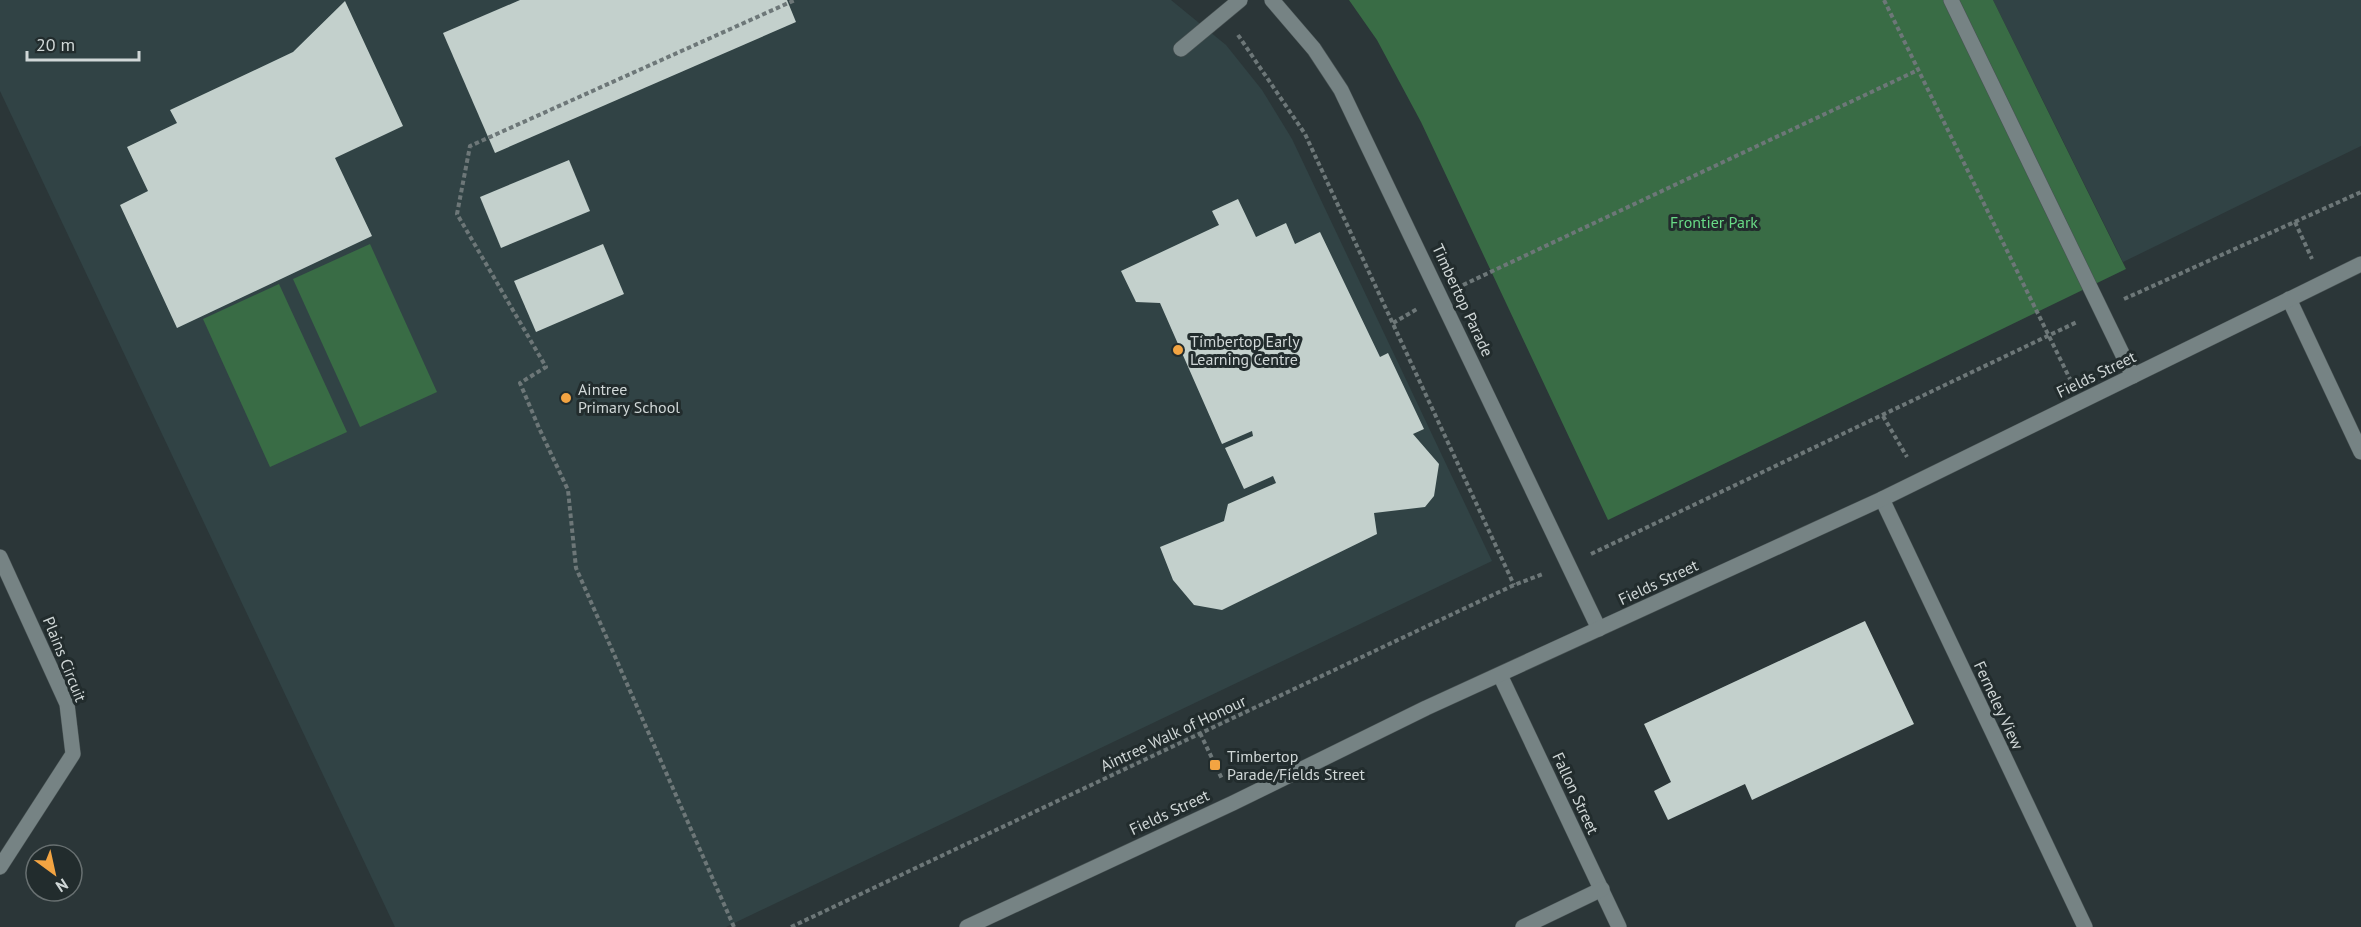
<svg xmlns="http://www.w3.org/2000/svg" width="2361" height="927" viewBox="0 0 2361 927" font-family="'PT Sans',sans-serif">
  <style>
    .built { fill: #314345 }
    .green { fill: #396c45 }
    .building { fill: #c3d0cc }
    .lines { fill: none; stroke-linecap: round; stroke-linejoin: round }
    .minor-casing { stroke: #485253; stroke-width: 16 }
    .path { stroke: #6d7778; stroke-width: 4; stroke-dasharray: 4.5 3; stroke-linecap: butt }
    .minor { stroke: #768384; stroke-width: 15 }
    .poi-dot { fill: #f3a442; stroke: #222c2d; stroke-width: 2 }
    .labels { text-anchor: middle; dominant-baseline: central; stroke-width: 6; stroke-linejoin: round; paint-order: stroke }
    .park-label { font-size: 16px; fill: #68da86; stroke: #222c2d }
    .street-label { font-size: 16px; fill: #d0d7d7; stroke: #222c2d }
    .poi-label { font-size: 16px; fill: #d0d7d7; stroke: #222c2d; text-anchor: start }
  </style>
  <rect width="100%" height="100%" fill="#2b3638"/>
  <g class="built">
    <polygon points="0,0 1171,0 1226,45 1262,90 1292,139 1492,561 726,927 395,927 0,91"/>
    <polygon points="1993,0 2361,0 2361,146 2123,262"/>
  </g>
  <g class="green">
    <polygon points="1349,0 1993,0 2126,269 1608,520 1421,122 1377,40"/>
    <polygon points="370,244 437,392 360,427 293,279"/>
    <polygon points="279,284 347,432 270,467 203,319"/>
  </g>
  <g class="building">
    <polygon points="520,0 787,0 796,22 495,153 443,33"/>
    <polygon points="345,1 403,126 335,158 372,236 177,328 120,205 148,191 127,147 177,123 170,110 293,52"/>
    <polygon points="569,160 590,211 501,248 480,197"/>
    <polygon points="1238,199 1256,237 1286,223 1295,244 1320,232 1380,357 1388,353 1424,429 1413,434 1439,464 1434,496 1425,507 1374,513 1377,534 1222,610 1194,605 1173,580 1160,547 1224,521 1228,504 1276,483 1273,476 1244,489 1225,448 1253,436 1252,431 1222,444 1160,303 1136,302 1121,271 1219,225 1212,211"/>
    <polygon points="603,244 624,294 536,332 514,281"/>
    <polygon points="1865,621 1914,724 1752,800 1745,784 1668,820 1654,791 1671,782 1644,724"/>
  </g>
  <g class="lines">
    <defs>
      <g id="minor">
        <polyline points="1272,0 1314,49 1341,90 1599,629"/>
        <polyline points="1951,0 2133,376"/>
        <polyline points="1181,49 1240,0"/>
        <polyline points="2289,299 2361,452"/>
        <polyline points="1882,499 2085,927"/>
        <polyline points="0,557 67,704 73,754 0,867"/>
        <polyline points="1500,675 1619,927"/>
        <polyline points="967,927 1233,803 1426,708 1882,499 2361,264"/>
        <polyline points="1523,927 1602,889"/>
      </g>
    </defs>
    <use href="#minor" class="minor-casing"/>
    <g class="path">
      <polyline points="1884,0 2070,379"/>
      <polyline points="1238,35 1305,134 1514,585"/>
      <polyline points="2295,222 2312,259"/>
      <polyline points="1463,285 1918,70"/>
      <polyline points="2124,299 2361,192"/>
      <polyline points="1393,323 1417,309"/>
      <polyline points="1883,416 1907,457"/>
      <polyline points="1591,554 2077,322"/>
      <polyline points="1200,733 1222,779"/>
      <polyline points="734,927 576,568 568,490 539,428 520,383 546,367 457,214 470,146 795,0"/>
      <polyline points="791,927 1514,585 1543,574"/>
    </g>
    <use href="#minor" class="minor"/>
  </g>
  <g class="poi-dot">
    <circle cx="1178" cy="350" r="6"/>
    <circle cx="566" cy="398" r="6"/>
    <rect x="1209" y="759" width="12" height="12" rx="3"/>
  </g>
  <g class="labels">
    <g class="park-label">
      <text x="1714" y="222">Frontier Park</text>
    </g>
    <g class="street-label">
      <text transform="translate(1463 300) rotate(65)">Timbertop Parade</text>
      <text transform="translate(2096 374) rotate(-26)">Fields Street</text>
      <text transform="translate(1658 582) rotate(-25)">Fields Street</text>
      <text transform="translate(65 659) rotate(68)">Plains Circuit</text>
      <text transform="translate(1999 705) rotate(65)">Ferneley View</text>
      <text transform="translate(1173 733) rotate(-25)">Aintree Walk of Honour</text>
      <text transform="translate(1576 793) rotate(65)">Fallon Street</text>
      <text transform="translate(1169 812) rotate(-25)">Fields Street</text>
    </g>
    <g class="poi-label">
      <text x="1190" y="341">Timbertop Early<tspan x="1190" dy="18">Learning Centre</tspan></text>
      <text x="578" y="389">Aintree<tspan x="578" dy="18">Primary School</tspan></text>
      <text x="1227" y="756">Timbertop<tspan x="1227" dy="18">Parade/Fields Street</tspan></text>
    </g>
  </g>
  <g transform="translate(54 873) rotate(147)"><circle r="28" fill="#222c2d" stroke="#687071" stroke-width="1.5"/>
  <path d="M0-4.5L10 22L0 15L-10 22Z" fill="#f3a442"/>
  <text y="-9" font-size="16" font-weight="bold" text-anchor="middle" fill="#d0d7d7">N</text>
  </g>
  <path d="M27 51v9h112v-9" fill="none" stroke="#d0d7d7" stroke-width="3"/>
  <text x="36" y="51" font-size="18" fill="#d0d7d7" stroke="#222c2d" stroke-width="4.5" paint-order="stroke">20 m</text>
</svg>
